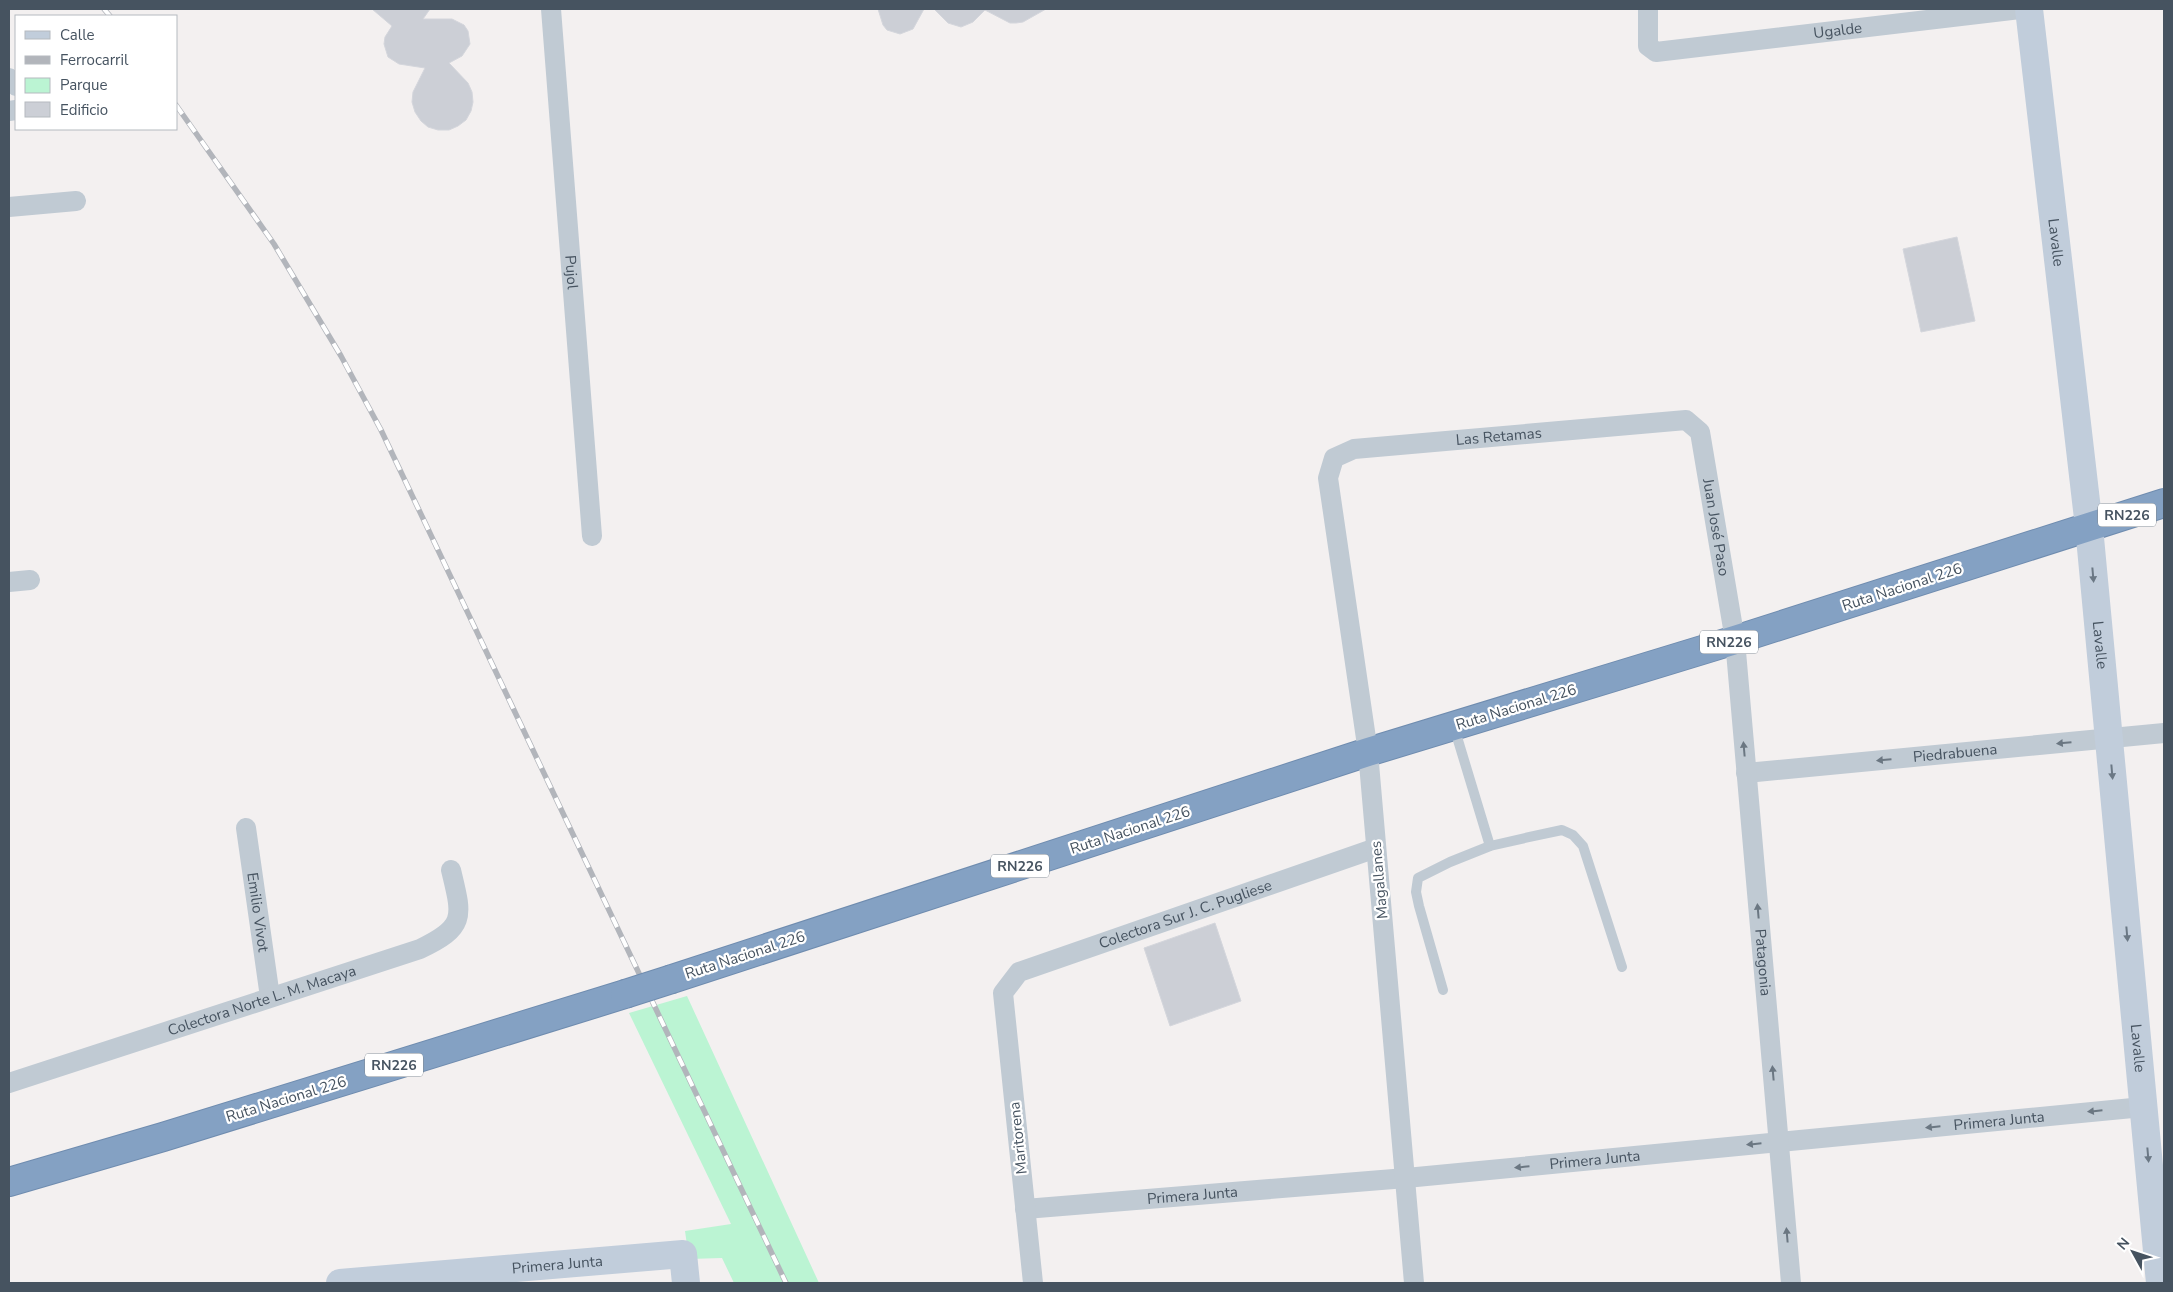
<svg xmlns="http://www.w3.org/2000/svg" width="2173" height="1292" viewBox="0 0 2173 1292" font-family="'Nunito Sans',sans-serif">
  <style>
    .green { fill: #bbf4d3 }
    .building { fill: #cccfd6; stroke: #d4d6dc }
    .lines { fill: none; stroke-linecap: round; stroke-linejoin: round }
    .highway-casing { stroke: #6f8caf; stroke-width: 30 }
    .lane { stroke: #c0cad3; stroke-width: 10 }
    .street { stroke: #c0cad3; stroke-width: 20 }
    .secondary { stroke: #c1cddb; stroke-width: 28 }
    .highway { stroke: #84a1c3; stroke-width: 28 }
    .rail-casing { stroke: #b2b5bb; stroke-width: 5.5 }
    .rail { stroke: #fff; stroke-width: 4; stroke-dasharray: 11; stroke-linecap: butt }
    .highway-bridge-casing { stroke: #6f8caf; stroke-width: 30; stroke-linecap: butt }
    .highway-bridge { stroke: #84a1c3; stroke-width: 28 }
    .oneway { fill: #6b7885 }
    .oneway2 { fill: #6b7782 }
    .labels { text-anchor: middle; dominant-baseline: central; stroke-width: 4.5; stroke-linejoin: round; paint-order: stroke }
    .shield { fill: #fff; stroke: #7e8790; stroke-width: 1 }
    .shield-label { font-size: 14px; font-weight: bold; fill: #465360 }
    .street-label { font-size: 15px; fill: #465360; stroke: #fff }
  </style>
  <rect width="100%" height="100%" fill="#f3f0f0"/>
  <polygon class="green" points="687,996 819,1283 734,1283 722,1258 689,1259 685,1231 731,1224 629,1013"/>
  <g class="building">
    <polygon points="372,9 430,9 423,19 452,19 464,25 468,31 470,44 462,56 449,63 468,83 472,92 473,102 471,111 466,120 458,126 449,130 438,130 428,127 421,121 415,112 412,102 413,92 425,68 399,64 388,57 384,44 385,37 392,26"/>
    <polygon points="878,9 924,9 913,29 900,34 887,30 883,25"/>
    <polygon points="934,9 1046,9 1023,22 1016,23 1010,23 985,10 973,22 961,27 948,23"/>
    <polygon points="1957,237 1975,321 1921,332 1903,249"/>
    <polygon points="1215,923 1241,1001 1170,1026 1144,948"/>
  </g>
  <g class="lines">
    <defs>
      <g id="highway">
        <polyline points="672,979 1368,752 1735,640 2164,503"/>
        <polyline points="9,1182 163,1137 625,994"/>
      </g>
    </defs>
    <use href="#highway" class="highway-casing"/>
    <g class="lane">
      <polyline points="1454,727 1490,846"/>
      <polyline points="1443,990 1419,906 1416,892 1418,878 1450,862 1490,846 1525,838 1562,830 1573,835 1583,846 1622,967"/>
    </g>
    <g class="street">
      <path id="s1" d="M 551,9 L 592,536"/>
      <path id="s2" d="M 1648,9 L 1648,46 L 1656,52 L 2020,9"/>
      <polyline points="9,78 16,86"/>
      <polyline points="9,111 16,110"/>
      <polyline points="9,207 76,201"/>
      <polyline points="9,582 30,580"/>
      <path id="s3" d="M 1746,773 L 2164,733"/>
      <path id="s4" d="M 246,828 L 270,997"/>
      <path id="s5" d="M 9,1083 L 420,949 C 467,927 462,916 451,870"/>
      <path id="s6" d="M 1025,1209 L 1406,1178 L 2143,1107"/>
      <path id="s7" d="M 1033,1283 L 1003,993 L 1019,972 L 1376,848"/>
      <path id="s8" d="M 1414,1283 L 1368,752 L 1328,478 L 1334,458 L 1354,449 L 1686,420 L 1700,432 L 1735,640 L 1791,1283"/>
    </g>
    <g class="secondary">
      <path id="s9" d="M 2029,9 L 2089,527 L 2160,1283"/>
      <path id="s10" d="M 340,1283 L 683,1254 L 686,1283"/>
    </g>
    <use href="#highway" class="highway"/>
    <defs>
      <g id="rail">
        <polyline points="104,9 110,16"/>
        <polyline points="176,105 274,244 341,356 381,430 786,1283"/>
      </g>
    </defs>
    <use href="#rail" class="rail-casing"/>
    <use href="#rail" class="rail"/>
    <defs>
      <polyline id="highway-bridge" points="625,994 672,979"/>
    </defs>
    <use href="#highway-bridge" class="highway-bridge-casing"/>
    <use href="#highway-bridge" class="highway-bridge"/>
  </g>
  <defs><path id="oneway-solid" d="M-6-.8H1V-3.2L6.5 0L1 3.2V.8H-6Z" transform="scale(1.25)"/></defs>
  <g class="oneway">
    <use href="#oneway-solid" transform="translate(2093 575) rotate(85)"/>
    <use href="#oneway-solid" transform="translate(2112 772) rotate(85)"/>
    <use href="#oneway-solid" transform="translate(2127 934) rotate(85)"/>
    <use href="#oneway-solid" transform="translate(2148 1155) rotate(85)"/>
  </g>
  <g class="oneway2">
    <use href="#oneway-solid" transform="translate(2064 743) rotate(175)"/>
    <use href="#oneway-solid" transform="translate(1744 749) rotate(-95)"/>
    <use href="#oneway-solid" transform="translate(1884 760) rotate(175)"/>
    <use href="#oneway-solid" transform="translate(1758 911) rotate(-95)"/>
    <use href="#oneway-solid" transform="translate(1773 1073) rotate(-95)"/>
    <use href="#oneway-solid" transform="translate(2095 1111) rotate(174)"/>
    <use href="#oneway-solid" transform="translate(1933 1127) rotate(174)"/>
    <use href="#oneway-solid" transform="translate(1754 1144) rotate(174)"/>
    <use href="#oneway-solid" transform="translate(1522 1167) rotate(174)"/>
    <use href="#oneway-solid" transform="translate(1787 1235) rotate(-95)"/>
  </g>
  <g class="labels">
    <g class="shield">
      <rect x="2098" y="503.5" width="58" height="23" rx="4"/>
      <rect x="1700" y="630.5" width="58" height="23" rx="4"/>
      <rect x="991" y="854.5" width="58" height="23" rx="4"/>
      <rect x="365" y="1053.5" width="58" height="23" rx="4"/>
    </g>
    <g class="shield-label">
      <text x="2127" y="515">RN226</text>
      <text x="1729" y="642">RN226</text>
      <text x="1020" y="866">RN226</text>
      <text x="394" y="1065">RN226</text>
    </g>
    <g class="street-label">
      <text stroke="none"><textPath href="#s2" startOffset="230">Ugalde</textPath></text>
      <text stroke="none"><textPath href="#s9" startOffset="235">Lavalle</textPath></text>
      <text stroke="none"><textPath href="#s1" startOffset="264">Pujol</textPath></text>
      <text stroke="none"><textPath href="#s8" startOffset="998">Las Retamas</textPath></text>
      <text stroke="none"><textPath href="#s8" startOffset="1301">Juan José Paso</textPath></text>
      <text transform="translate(1902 587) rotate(-18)">Ruta Nacional 226</text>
      <text stroke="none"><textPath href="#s9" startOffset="640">Lavalle</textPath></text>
      <text transform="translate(1516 707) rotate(-17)">Ruta Nacional 226</text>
      <text stroke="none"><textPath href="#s3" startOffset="210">Piedrabuena</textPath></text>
      <text transform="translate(1130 830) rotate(-18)">Ruta Nacional 226</text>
      <text transform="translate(1379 880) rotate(-95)">Magallanes</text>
      <text stroke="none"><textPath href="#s4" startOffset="85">Emilio Vivot</textPath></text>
      <text stroke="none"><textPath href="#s7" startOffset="494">Colectora Sur J. C. Pugliese</textPath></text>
      <text transform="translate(745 955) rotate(-18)">Ruta Nacional 226</text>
      <text stroke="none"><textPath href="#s8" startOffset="1739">Patagonia</textPath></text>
      <text stroke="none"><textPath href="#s5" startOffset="266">Colectora Norte L. M. Macaya</textPath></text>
      <text stroke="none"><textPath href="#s9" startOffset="1045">Lavalle</textPath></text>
      <text transform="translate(286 1099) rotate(-17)">Ruta Nacional 226</text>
      <text stroke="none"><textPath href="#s6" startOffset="978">Primera Junta</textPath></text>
      <text transform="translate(1018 1138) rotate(-96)">Maritorena</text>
      <text stroke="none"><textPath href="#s6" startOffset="572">Primera Junta</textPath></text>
      <text stroke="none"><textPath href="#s6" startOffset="168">Primera Junta</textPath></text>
      <text stroke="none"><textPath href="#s10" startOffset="218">Primera Junta</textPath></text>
    </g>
  </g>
  <rect width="2173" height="1292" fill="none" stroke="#465360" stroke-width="20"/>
  <rect x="15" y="15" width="162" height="115" fill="#ffffff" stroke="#b5babf"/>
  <rect x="25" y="31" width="25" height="8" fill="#c1cddb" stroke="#b5babf"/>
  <text x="60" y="40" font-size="15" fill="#465360">Calle</text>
  <rect x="25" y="56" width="25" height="8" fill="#b2b5bb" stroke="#b5babf"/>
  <text x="60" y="65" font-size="15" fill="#465360">Ferrocarril</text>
  <rect x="25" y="78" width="25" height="15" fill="#bbf4d3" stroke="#b5babf"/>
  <text x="60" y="90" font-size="15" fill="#465360">Parque</text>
  <rect x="25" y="102" width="25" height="15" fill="#cccfd6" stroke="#b5babf"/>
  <text x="60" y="115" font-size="15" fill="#465360">Edificio</text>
  <g transform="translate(2133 1252) rotate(310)" stroke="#ffffff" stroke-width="4" paint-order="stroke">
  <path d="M0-4L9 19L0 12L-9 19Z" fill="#465360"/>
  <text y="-8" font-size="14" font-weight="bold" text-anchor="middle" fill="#465360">N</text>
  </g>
</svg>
